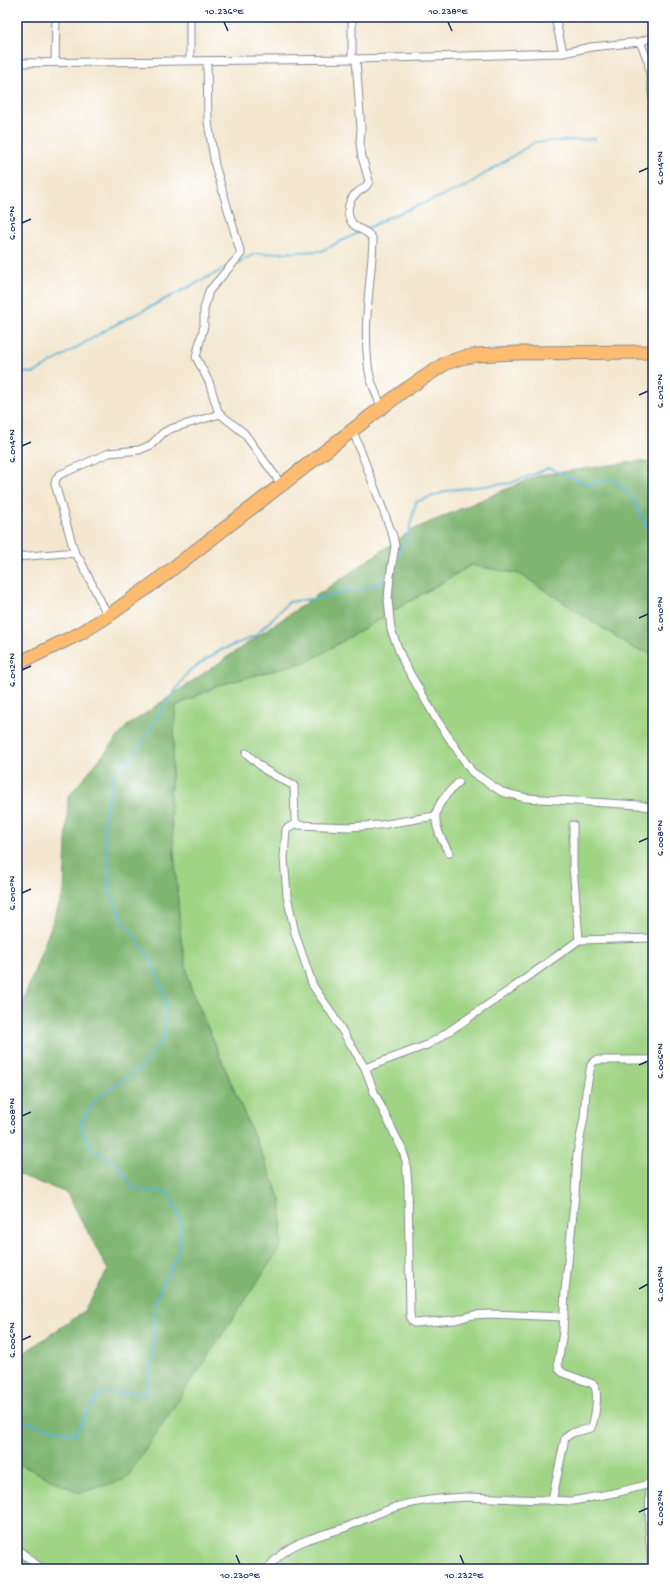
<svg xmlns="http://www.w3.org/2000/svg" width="670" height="1586" viewBox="0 0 670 1586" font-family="'Gochi Hand',sans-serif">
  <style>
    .green { fill: #a0d485; stroke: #5e8272 }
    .forest { fill: #80b672; stroke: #4e7268 }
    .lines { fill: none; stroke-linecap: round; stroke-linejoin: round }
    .stream { stroke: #59b4d7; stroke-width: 2 }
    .street-casing { stroke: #878b96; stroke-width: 9 }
    .highway-casing { stroke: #878b96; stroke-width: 15 }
    .street { stroke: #fff; stroke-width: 7 }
    .highway { stroke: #fdbc6f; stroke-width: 13 }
    .ticks { fill: none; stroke: #1b2f5e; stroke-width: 1.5 }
    .neatline { fill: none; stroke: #1b2f5e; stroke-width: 1.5 }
    .ticks-label { font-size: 10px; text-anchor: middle; fill: #1b2f5e }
  </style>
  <rect width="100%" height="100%" fill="#fff"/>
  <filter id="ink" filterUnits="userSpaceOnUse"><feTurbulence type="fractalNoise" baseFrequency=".025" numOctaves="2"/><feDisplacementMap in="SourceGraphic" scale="8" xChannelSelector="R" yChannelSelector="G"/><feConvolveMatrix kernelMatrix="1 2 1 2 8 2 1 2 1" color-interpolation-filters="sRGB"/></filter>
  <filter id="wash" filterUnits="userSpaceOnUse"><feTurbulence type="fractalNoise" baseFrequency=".012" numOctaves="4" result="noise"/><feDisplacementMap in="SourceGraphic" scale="16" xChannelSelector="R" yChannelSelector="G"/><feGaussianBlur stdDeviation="0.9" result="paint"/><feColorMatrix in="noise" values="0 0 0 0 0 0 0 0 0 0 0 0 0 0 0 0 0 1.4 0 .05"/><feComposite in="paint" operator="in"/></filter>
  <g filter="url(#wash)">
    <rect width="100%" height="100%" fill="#f3e7cf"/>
    <polygon class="green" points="471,565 520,574 635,649 653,653 653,1569 17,1569 17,1463 80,1493 281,1200 190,986 181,940 170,800 176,706 219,685 309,661"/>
    <polygon class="forest" points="640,461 653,464 653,653 635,649 520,574 471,565 309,661 219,685 176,706 170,800 181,940 190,986 281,1200 282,1245 126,1479 80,1493 17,1463 17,1358 83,1312 108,1270 67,1193 17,1174 17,1017 64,892 68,797 127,726 412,530 539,475"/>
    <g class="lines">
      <g class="stream">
        <polyline points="366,229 387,218 464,187 535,142 595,139"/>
        <polyline points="237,263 255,254 321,251 360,232"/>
        <polyline points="17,372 34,373 111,327 224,269"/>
        <polyline points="396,557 407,539 416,502 450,490 511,483 549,468 587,484 614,479 633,499 653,540"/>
        <polyline points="17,1435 24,1422 75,1434 99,1394 147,1392 154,1346 155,1301 178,1253 181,1222 169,1193 134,1189 117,1165 90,1147 80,1125 96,1099 140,1069 164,1039 166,1000 151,959 121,918 110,891 104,822 113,776 140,747 160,712 189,671 219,651 255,636 289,602 325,597 381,583 388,571"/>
      </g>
    </g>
  </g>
  <g filter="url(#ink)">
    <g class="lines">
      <defs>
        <g id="street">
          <polyline points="190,17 190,60"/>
          <polyline points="352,17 352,59"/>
          <polyline points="555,17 563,53"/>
          <polyline points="640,42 648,61 653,98"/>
          <path d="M 356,59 L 361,129 L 360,143 L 362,157 L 369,181 C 367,188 363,188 358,192 C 348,199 345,213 352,223 C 359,231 371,231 373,241 C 371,282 363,323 368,364 C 369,379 376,394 382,408"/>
          <polyline points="207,61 208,122 215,165 241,254 209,291 204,309 204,326 196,357 209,382 218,411 220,414 244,433 282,485"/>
          <polyline points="55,62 56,17"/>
          <polyline points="17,63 356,59 563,53 591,47 640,42 653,37"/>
          <polyline points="353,431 393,536 395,546 390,576 388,599 391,630 404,663 437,720 472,772 502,792 526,798 639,805 653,808"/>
          <polyline points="75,554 55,484 56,479 59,475 109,453 139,450 151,445 163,433 170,429 220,414"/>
          <polyline points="17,557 65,553 75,554 80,560 108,616"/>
          <polyline points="246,753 265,770 294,786 295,820 298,825 349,827 380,825 435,816"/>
          <polyline points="296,823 286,829 284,858 287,896 295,933 313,986 329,1009 365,1068 374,1092 402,1149 406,1161 408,1185 410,1314 411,1320 414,1323 455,1320 473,1315 490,1314 564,1317"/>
          <polyline points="573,825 573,866 579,940"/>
          <path d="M 449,853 C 430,819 430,809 459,782"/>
          <polyline points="365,1068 427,1045 442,1036 511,989 579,940 653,938"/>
          <polyline points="650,1484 649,1528 652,1569"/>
          <path d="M 552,1501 L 565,1438 L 572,1433 L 591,1428 C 595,1419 600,1390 593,1384 L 563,1373 L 559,1369 L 558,1363 L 563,1332 L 565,1291 L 575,1194 L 577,1154 L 584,1118 L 586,1092 L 591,1065 L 594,1061 L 598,1060 L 653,1060"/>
          <polyline points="17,1549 42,1569"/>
          <path d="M 267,1569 C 273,1562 279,1555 287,1550 C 303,1539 326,1534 344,1528 C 359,1522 373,1515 387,1510 C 409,1502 442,1498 466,1497 L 573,1501 L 619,1492 L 653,1483"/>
        </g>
        <polyline id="highway" points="17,664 81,633 108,616 154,583 402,392 446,363 461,358 477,355 517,353 653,352"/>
      </defs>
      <use href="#street" class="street-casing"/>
      <use href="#highway" class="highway-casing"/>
      <use href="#street" class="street"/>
      <use href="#highway" class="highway"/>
    </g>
  </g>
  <path class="ticks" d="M 224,22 L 228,31M 448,22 L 452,31M 639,172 L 648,168M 22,223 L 31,219M 639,395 L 648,391M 22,446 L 31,442M 639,618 L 648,614M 22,670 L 31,666M 639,842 L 648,838M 22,893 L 31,889M 639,1065 L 648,1061M 22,1116 L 31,1112M 639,1289 L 648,1284M 22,1340 L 31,1336M 639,1512 L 648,1508M 236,1555 L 240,1564M 460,1555 L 464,1564"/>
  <rect width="670" height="1586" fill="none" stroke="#fff" stroke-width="44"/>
  <rect x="22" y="22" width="626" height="1542" class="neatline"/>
  <g class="ticks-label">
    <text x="224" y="14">10.236°E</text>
    <text x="448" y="14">10.238°E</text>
    <text transform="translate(659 168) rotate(-90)" y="4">6.014°N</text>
    <text transform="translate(11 223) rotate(-90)" y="4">6.016°N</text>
    <text transform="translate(659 391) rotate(-90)" y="4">6.012°N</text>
    <text transform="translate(11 446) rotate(-90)" y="4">6.014°N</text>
    <text transform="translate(659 614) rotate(-90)" y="4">6.010°N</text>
    <text transform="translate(11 670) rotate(-90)" y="4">6.012°N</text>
    <text transform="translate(659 838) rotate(-90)" y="4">6.008°N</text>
    <text transform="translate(11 893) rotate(-90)" y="4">6.010°N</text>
    <text transform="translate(659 1061) rotate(-90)" y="4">6.006°N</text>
    <text transform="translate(11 1116) rotate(-90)" y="4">6.008°N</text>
    <text transform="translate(659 1284) rotate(-90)" y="4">6.004°N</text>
    <text transform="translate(11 1340) rotate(-90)" y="4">6.006°N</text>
    <text transform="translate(659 1508) rotate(-90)" y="4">6.002°N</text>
    <text x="240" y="1578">10.230°E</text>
    <text x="464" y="1578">10.232°E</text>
  </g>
</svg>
